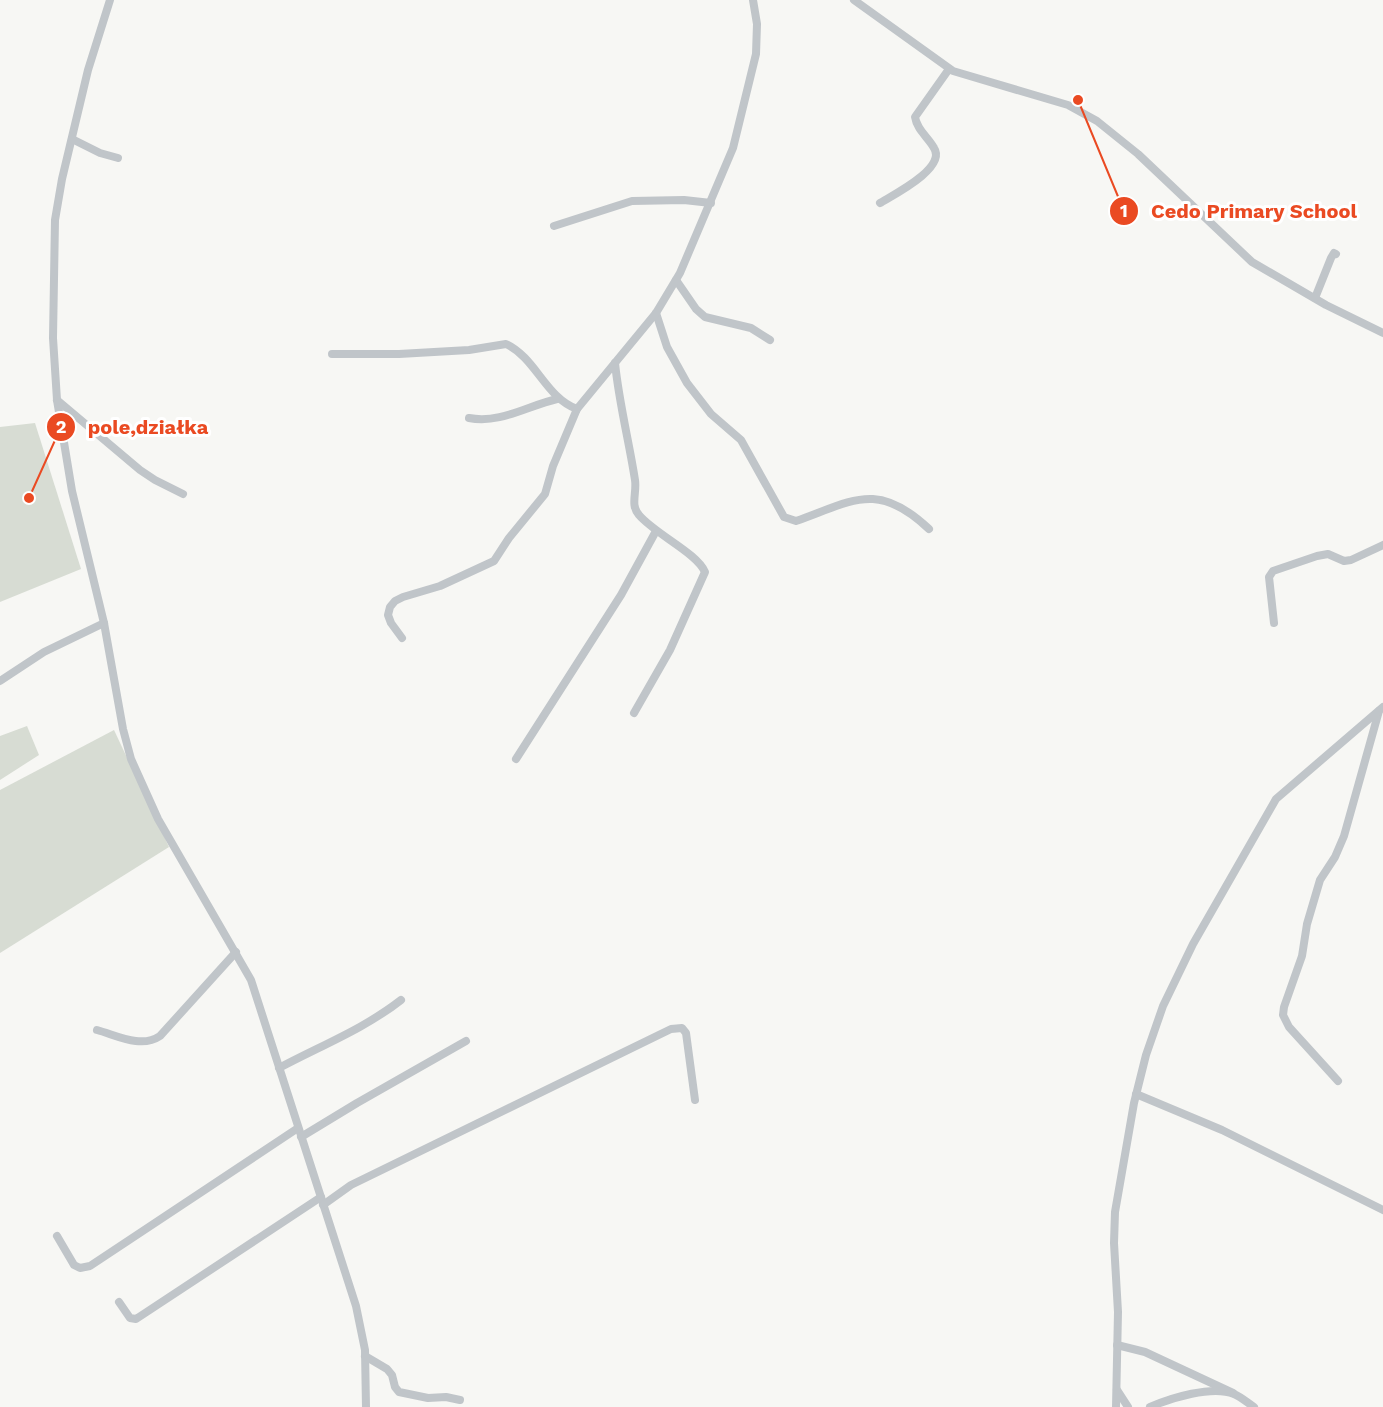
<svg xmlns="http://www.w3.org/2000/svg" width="1383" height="1407" viewBox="0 0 1383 1407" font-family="'Work Sans',sans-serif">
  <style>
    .green { fill: #d7dcd3 }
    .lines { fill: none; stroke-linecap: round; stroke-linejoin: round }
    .minor { stroke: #c0c5c9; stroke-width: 8 }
    .leader { fill: none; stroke: #ea4a22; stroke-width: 2 }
    .callout-dot { fill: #ea4a22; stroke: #fff; stroke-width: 2 }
    .mark-label { font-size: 18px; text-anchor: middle; font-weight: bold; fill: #fff }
    .callout-label { font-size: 20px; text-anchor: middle; font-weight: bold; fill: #ea4a22; stroke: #fff; stroke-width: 6; stroke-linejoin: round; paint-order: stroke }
  </style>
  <rect width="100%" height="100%" fill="#f7f7f4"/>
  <g class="green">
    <polygon points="35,423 81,569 0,602 0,427"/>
    <polygon points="27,726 39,755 0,780 0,736"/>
    <polygon points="114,730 169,847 0,953 0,790"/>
  </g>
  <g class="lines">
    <g class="minor">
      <polyline points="110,0 88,70 62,179 55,220 53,338 57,400 72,491 104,623 123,729 131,759 158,819 251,980 356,1306 365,1350 366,1407"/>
      <polyline points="854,0 953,71 1068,105 1097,121 1138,154 1252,262 1326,305 1383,333"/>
      <polyline points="72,139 100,153 118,158"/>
      <path d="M 880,203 C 893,195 947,168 934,148 C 928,137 917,130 915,117 L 949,69"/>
      <polyline points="554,226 632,201 684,200 711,203"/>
      <polyline points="676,280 696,309 705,317 751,328 770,340"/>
      <polyline points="1315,298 1331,258 1334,253 1336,254"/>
      <path d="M 656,313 L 667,347 L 687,383 L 711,414 L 741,440 L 784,517 L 796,521 C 853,501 877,480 929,529"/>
      <path d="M 332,354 L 399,354 L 469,350 L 506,344 C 536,358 545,397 577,409"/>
      <path d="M 615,363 C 619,403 629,441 635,480 C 637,493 630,505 639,515 C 655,534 697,553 705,572 L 670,650 L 634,713"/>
      <polyline points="57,400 140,470 155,480 183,494"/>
      <path d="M 469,418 C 500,424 527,406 557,399"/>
      <polyline points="1274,623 1269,577 1273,571 1317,556 1328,554 1344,561 1351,560 1383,545"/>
      <polyline points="402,638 391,623 388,615 390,607 395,601 403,597 440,586 494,561 509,538 545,494 553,466 577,409 656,313 680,273 733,148 756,54 757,24 753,0"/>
      <polyline points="0,681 44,652 104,623"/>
      <polyline points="516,759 621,595 656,531"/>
      <path d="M 97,1030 C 116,1035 141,1049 160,1036 L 236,952"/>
      <path d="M 279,1068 C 320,1046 364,1029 401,1000"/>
      <polyline points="1338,1081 1289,1027 1283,1015 1284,1007 1302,956 1307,924 1320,880 1335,857 1344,836 1379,711"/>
      <polyline points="1136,1094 1222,1130 1383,1210"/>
      <polyline points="301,1137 357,1103 466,1041"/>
      <polyline points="323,1205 351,1185 671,1029 682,1028 686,1033 695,1100"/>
      <polyline points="57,1236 74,1265 80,1268 90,1266 298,1128"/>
      <polyline points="119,1302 130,1318 136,1319 321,1197"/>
      <polyline points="1117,1345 1145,1352 1233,1393"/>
      <polyline points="365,1356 387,1369 392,1375 395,1387 399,1392 428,1398 446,1397 460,1400"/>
      <polyline points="1117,1390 1128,1407"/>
      <polyline points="1116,1407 1118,1312 1114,1243 1115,1212 1134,1103 1146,1055 1163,1006 1193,944 1276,799 1383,707"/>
      <path d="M 1150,1407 C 1171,1398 1212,1385 1234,1394 C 1241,1397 1248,1403 1254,1407"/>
    </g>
  </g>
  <path class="leader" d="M1078 100L1124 211M29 498L61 427"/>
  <g class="callout-dot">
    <circle cx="1078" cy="100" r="6"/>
    <circle cx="29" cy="498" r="6"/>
    <circle cx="1124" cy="211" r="15"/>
    <circle cx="61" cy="427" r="15"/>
  </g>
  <g class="mark-label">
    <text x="1124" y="217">1</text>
    <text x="61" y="433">2</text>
  </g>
  <g class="callout-label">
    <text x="1254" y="218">Cedo Primary School</text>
    <text x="148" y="434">pole,działka</text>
  </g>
</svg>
